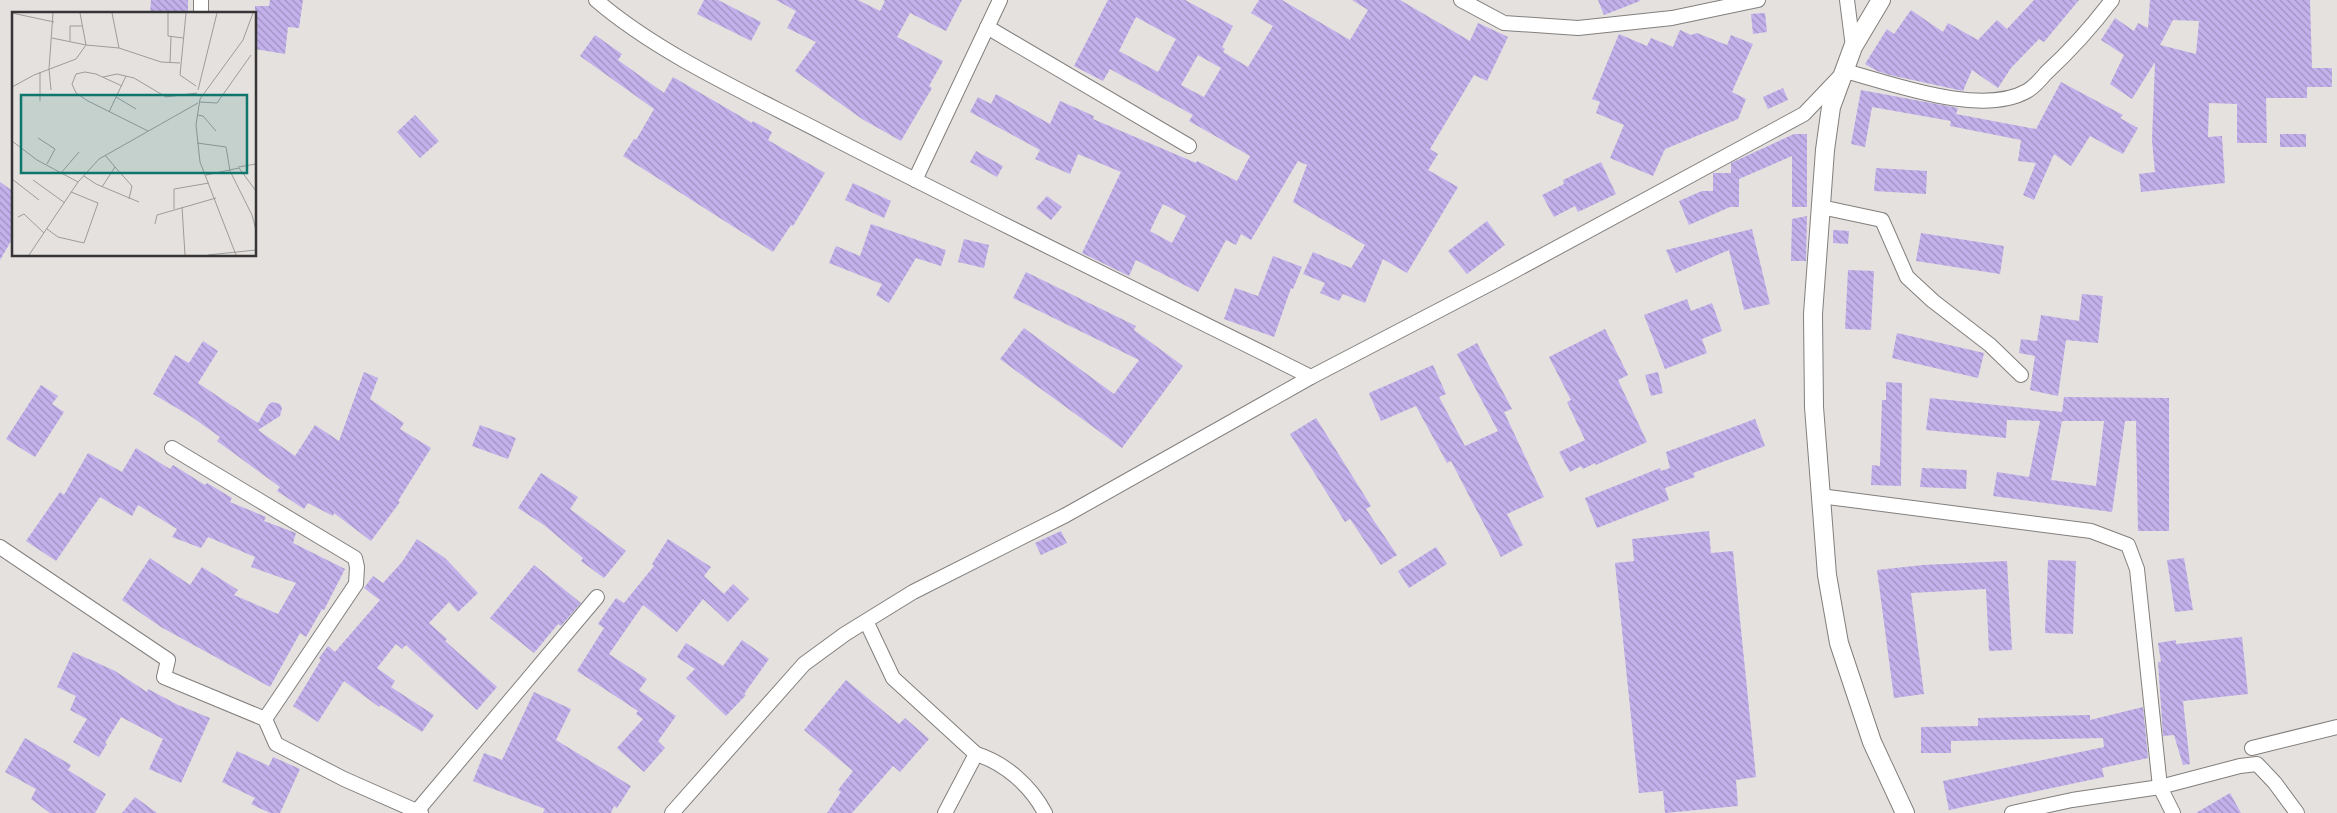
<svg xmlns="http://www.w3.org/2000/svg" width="2337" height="813" viewBox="0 0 2337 813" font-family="Bitter,serif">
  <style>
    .building { fill: url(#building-back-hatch); fill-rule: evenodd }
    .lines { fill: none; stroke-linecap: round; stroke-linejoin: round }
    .minor-casing { stroke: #827f7d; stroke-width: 16 }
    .tertiary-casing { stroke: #827f7d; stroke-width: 20 }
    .minor { stroke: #fff; stroke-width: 14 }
    .tertiary { stroke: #fff; stroke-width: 18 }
    .inset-road { fill: none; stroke: #9e9c9b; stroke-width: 1 }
    .view { fill: #0f766e; fill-opacity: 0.15; stroke: #0f766e; stroke-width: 2.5 }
    .inset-edge { fill: none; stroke: #363535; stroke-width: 2.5 }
  </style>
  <defs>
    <pattern id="building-back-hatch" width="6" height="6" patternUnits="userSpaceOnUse" patternTransform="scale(1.25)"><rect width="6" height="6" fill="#c3b1ec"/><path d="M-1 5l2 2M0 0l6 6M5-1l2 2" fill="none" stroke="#9f91c0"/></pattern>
  </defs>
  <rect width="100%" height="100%" fill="#e4e1df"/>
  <g class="building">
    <polygon points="151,0 188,0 188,14 150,14"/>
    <polygon points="270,0 303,0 299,28 288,27 285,54 255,49 255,6 269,6"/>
    <polygon points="704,0 718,0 761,22 751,41 697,14"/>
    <polygon points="776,0 858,0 880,11 885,1 883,0 962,0 946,31 910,13 897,37 943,61 929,86 932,88 901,141 862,119 795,71 816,42 787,28 796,11"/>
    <path d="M 1108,0 L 1185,0 L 1233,26 L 1222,47 L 1225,49 L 1223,52 L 1248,67 L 1273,26 L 1251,13 L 1259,0 L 1282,0 L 1350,40 L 1368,10 L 1352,0 L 1400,0 L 1470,41 L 1478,23 L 1508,37 L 1487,81 L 1474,75 L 1430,149 L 1438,154 L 1428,170 L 1458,187 L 1407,273 L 1383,259 L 1365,303 L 1343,294 L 1339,301 L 1320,293 L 1325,283 L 1303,274 L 1313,252 L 1351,268 L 1365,245 L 1293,202 L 1307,165 L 1298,161 L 1251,240 L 1241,234 L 1236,245 L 1226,240 L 1198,292 L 1136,260 L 1129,276 L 1082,253 L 1121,172 L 1078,154 L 1070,174 L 1035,159 L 1040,150 L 970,112 L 978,97 L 991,104 L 996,94 L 1050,124 L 1060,101 L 1094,116 L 1093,119 L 1196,163 L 1197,161 L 1237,181 L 1250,156 L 1189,121 L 1193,115 L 1110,69 L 1103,81 L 1074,66 ZM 1136,17 L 1176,39 L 1158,72 L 1119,51 ZM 1198,55 L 1221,68 L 1204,97 L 1181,85 ZM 1163,204 L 1186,216 L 1172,243 L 1150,231 Z"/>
    <polygon points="1598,0 1639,0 1640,1 1604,15"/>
    <polygon points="2034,0 2079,0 2044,42 2039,39 2011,68 1998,88 1972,70 1963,91 1890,75 1877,71 1865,64 1887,29 1894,34 1911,10 1943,32 1948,23 1978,40 1997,20 2007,29"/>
    <path d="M 2150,0 L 2310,0 L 2312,68 L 2332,68 L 2332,87 L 2307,87 L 2307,98 L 2266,98 L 2267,143 L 2237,143 L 2237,104 L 2209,103 L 2208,137 L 2222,136 L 2225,183 L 2141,192 L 2139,174 L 2155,172 L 2152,140 L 2155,62 L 2132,99 L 2110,84 L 2124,55 L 2101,40 L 2115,18 L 2134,31 L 2138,23 L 2148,28 ZM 2173,20 L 2199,21 L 2196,54 L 2160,45 Z"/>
    <polygon points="1765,13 1767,32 1753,34 1751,14"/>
    <polygon points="1680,30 1691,35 1697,33 1727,45 1731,35 1753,44 1732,92 1746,99 1738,119 1665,149 1653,176 1610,158 1624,125 1596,113 1600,102 1592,99 1619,34 1647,46 1651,38 1673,47"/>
    <polygon points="595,35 622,54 618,60 664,93 673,77 752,123 753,121 772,132 768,140 825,173 793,226 791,225 773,252 623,156 634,139 636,140 654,109 580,56"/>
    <polygon points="2061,82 2123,115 2120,118 2138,128 2123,154 2090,136 2071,166 2054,154 2034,200 2023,195 2036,163 2018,161 2021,140 1950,126 1951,121 1872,107 1865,147 1851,144 1861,90 1958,108 1956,114 2036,129"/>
    <polygon points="1783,88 1788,100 1768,109 1763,97"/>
    <polygon points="415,115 439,141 420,158 397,132"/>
    <polygon points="1794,134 1807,134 1807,207 1792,207 1792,156 1739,179 1739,207 1730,207 1689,225 1679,201 1702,191 1713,191 1713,173 1731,173 1731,163"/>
    <rect x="2280" y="134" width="26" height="13"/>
    <polygon points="976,151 1003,166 997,177 970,162"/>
    <polygon points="1601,162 1616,194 1578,212 1575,206 1554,217 1542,195 1564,184 1563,180"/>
    <polygon points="1876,168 1927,171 1926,194 1874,191"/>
    <polygon points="0,182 14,192 14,236 0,260"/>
    <polygon points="853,183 891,201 884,218 845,200"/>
    <polygon points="1047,196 1062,207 1051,220 1036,208"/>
    <polygon points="1807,216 1806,261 1791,261 1792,219"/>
    <polygon points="1487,221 1505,245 1467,274 1448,251"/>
    <polygon points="871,224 946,250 941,266 916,258 889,303 876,295 882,284 829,263 836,246 860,256"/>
    <polygon points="1752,229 1770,304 1744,310 1729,250 1676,273 1666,250"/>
    <polygon points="1833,230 1849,231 1848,244 1833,243"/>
    <polygon points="1921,233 2004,246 2000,274 1916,261"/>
    <polygon points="964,239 989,245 984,268 958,262"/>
    <polygon points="1273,256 1302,267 1293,289 1291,288 1274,337 1224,319 1235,288 1258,296"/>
    <polygon points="1848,270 1874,271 1871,330 1845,329"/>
    <polygon points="1026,272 1136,326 1134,330 1183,366 1122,448 1000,359 1024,328 1114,394 1139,360 1013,298"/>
    <polygon points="2082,294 2103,296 2098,343 2066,340 2058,396 2030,390 2035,356 2019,353 2021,339 2037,341 2041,315 2079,321"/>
    <polygon points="1687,299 1691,311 1712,303 1722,331 1702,339 1707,353 1665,369 1644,315"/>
    <polygon points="1605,329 1628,375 1618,380 1647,442 1596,465 1595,463 1583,469 1581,466 1570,472 1559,452 1585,440 1567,402 1571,400 1549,357"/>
    <polygon points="1897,333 1984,353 1978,378 1892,358"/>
    <polygon points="203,341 218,351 198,383 258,423 268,405 272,402 280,404 282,408 280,416 258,430 295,456 315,425 339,441 364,372 378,378 370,399 404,423 400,429 431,448 398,501 400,502 371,541 334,513 333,516 308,503 304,509 277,491 280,487 217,441 220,437 192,417 153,394 175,355 189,363"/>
    <polygon points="1477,343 1512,409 1504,412 1544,497 1507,514 1523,545 1501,557 1451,461 1447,463 1416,406 1381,421 1369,393 1433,365 1446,394 1439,397 1465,446 1498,431 1457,354"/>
    <polygon points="1658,372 1663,393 1651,396 1645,375"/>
    <polygon points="1886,382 1902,383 1901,486 1871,485 1872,465 1880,466 1882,400 1886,400"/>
    <polygon points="41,385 58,396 52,404 64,412 35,457 6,439"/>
    <path d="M 2064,397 L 2169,398 L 2169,531 L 2138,531 L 2136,421 L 2125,421 L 2112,512 L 1993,496 L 1997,472 L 2029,477 L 2040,421 L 2007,420 L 2006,438 L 1926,430 L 1930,398 L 2062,412 ZM 2062,421 L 2104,421 L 2096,486 L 2051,480 Z"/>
    <polygon points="1316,418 1371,506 1366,509 1397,555 1381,565 1350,519 1345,522 1290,434"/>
    <polygon points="1755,419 1765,446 1693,473 1695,477 1665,488 1669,500 1597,528 1585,498 1660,468 1661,471 1670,468 1666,452"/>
    <polygon points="480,425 516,438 508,459 472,446"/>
    <polygon points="136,448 170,469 173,465 205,485 207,483 232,498 230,502 266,517 264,521 296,533 293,543 345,569 324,610 322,609 306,637 300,633 270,687 161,627 122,600 150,558 190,585 202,567 238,590 234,595 278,614 296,583 251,567 255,557 208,537 201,548 172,537 177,529 138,505 132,516 100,497 56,561 26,541 60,492 64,495 88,453 122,472"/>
    <polygon points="1922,468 1967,470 1966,489 1920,487"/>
    <polygon points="541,473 578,497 570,509 626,551 604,578 581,561 583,558 544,525 518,508"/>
    <polygon points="1061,531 1067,543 1041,555 1035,543"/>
    <polygon points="1709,531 1711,553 1733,551 1756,777 1736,780 1738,806 1665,813 1663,791 1639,793 1615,563 1634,561 1632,539"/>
    <polygon points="417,539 445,558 478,593 458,612 449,602 429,623 447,639 445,641 497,687 477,710 406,645 402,649 396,644 377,668 395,681 391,687 434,715 422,732 381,705 379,707 344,681 318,722 293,706 321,660 319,658 328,646 335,652 380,600 364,588 373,576 383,583 402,562"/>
    <polygon points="668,539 711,567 704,576 724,594 733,584 749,599 728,622 703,599 677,632 643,605 609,654 647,679 639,690 676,716 658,741 665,748 644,772 617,748 643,719 636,714 638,711 577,671 604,628 598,624 616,598 624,603 654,566 652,564"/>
    <polygon points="1436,547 1447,564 1409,588 1398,571"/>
    <polygon points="2184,558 2193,610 2175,612 2167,560"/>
    <polygon points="2048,560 2076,561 2073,634 2045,633"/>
    <polygon points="2007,561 2012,650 1989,651 1986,589 1911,593 1924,694 1894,698 1877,570 1923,565"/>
    <polygon points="534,565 581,603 561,626 558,624 534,653 490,618"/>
    <polygon points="2242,637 2248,694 2183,701 2190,764 2183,765 2174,735 2163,736 2158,662 2161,662 2158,643 2176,640 2176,644"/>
    <polygon points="742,640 769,659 744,694 746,695 726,716 686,678 695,669 677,657 686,643 723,666"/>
    <polygon points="73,652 115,671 147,692 148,689 178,705 210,718 181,783 149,769 163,739 121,717 105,743 107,744 99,757 73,742 87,719 70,710 76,696 57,687"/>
    <polygon points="846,680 899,724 905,718 929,739 900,772 893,766 852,813 827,813 841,792 838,790 853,771 804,730"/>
    <polygon points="534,692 571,709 556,740 631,786 617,808 614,806 611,813 543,813 545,809 473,781 484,753 502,760"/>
    <polygon points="2143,707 2148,758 2102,768 2104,777 1949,810 1943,781 2104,747 2103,738 1951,741 1951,753 1921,753 1921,727 1978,726 1978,718 2090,715 2090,720"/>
    <polygon points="25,738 71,765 68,770 106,794 95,813 50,813 31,799 36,789 5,772"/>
    <polygon points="237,751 269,766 273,757 300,769 280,813 270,813 251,804 255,798 222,782"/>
    <polygon points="2230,793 2241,813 2196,813"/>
    <polygon points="135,797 157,813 122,813"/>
  </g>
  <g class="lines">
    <defs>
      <g id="minor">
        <path d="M 596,0 C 661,56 755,97 831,137 C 990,219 1151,297 1311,377"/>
        <polyline points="1461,0 1504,23 1578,28 1672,18 1758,0"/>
        <polyline points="1847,0 1853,47"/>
        <polyline points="201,14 201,0"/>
        <polyline points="987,27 1189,146"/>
        <polyline points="915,180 1000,0"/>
        <polyline points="1821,207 1882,220 1907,277 1933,301 1990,345 2021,375"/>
        <polyline points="172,448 355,558 357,567 356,584 265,719"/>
        <polyline points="1820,496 2091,531 2128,545 2137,569 2160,787 2173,813"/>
        <polyline points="0,547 168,660 164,677 265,719 276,744 344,779 421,813"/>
        <polyline points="867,623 893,678 976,754 945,813"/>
        <polyline points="2252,748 2337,727"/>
        <path d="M 976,754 C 1005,763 1031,786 1045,813"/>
        <polyline points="417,811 597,597"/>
        <path d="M 672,813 L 804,664 L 845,634 L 913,592 L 1066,515 L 1311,377 L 1501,278 L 1804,114 L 1845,71 C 1894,84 1981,117 2027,91 C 2034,87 2041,79 2046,73 C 2072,49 2091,28 2112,0"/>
        <polyline points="2012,813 2072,800 2160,787 2240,766 2257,764 2275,783 2297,813"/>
      </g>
      <polyline id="tertiary" points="1881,0 1853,47 1831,107 1825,150 1813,314 1814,407 1827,575 1839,643 1872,742 1905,813"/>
    </defs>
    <use href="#minor" class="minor-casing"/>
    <use href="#tertiary" class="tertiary-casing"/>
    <use href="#minor" class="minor"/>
    <use href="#tertiary" class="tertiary"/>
  </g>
  <g transform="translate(12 12)">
    <rect width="244" height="244" fill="#e4e1df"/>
    <path class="inset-road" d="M 0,1 L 42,10M 68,1 L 74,33 L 107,36 L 149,50 L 168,51M 100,1 L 107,36M 156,1 L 156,24 L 171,26M 174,1 L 168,63 L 184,74M 58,29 L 58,14 L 71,14M 158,51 L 159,25M 28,60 L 28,89M 91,65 L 105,62 L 122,66 L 154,85 L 185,81M 110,74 L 84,62 L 73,60 L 64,62 L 60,72 L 64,81 L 76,89 L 136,119M 0,75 L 22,63 L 64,47 L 74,33 L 40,26M 39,78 L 37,57 L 41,1M 186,78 L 205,1M 104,85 L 124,97M 187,90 L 205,91 L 239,43M 97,100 L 114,64M 185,103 L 191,104 L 204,119M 26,126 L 43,137 L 35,152M 0,129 L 25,148 L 66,170M 185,131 L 214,135 L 218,159 L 240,203 L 244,218M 103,155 L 120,174 L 117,187M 226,155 L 244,152M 49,161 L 67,140M 194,163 L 227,156 L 244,179M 72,164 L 84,172 L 127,190M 0,167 L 27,188M 21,168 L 53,191M 90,175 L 103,155 L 93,143M 170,195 L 173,243M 162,197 L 162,177 L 197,171M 6,205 L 12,202 L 32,221M 143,212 L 145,203 L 204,186M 35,217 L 46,225 L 72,231 L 86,191 L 59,180M 17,243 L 66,170 L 87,147 L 186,91M 196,243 L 244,238M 224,243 L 188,150 L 184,113 L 188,87 L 231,28 L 241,1"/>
    <path class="view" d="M 9,83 L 235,83 L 235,161 L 9,161 Z"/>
    <rect width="244" height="244" class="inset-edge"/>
  </g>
</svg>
